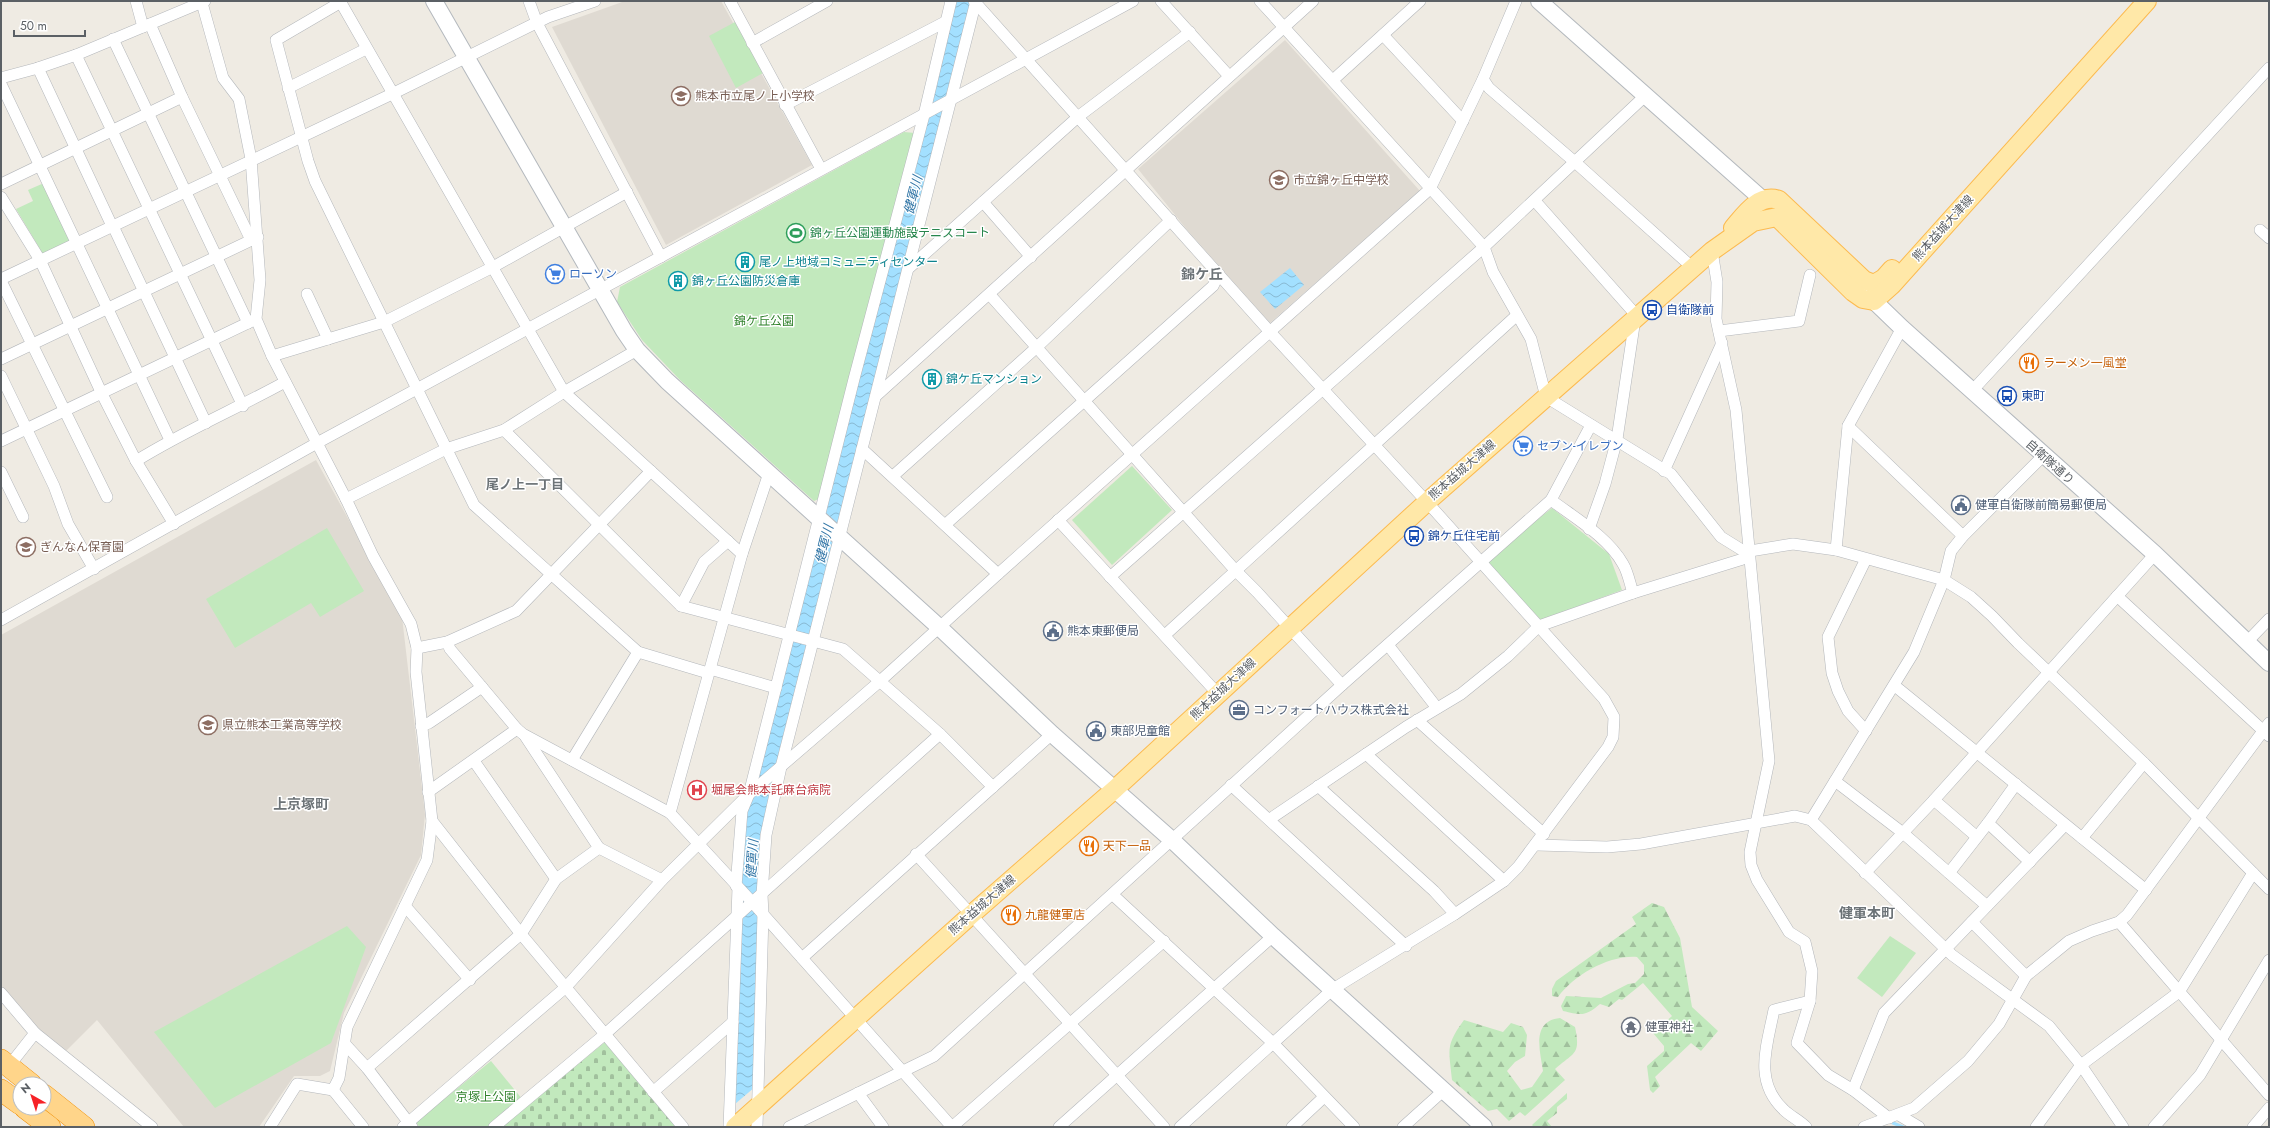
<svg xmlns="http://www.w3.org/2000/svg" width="2270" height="1128" viewBox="0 0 2270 1128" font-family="Jost,'Noto Sans JP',sans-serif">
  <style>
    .education { fill: #dfdad2 }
    .forest { fill: url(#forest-firs) }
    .cemetery { fill: url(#cemetery-stones) }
    .park { fill: #c2e9bd }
    .water { fill: url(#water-waves) }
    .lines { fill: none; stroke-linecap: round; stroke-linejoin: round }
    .stream { stroke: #a3e0ff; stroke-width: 3 }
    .street-casing { stroke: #b4b7bb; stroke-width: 12 }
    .secondary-casing { stroke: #b4b9be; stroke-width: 18 }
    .primary-casing { stroke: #fcba4f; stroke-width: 20 }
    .highway-casing { stroke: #f28e00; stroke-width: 22 }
    .street { stroke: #fff; stroke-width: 11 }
    .secondary { stroke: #fff; stroke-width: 16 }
    .primary { stroke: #ffe8a8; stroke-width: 18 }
    .highway { stroke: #ffd58a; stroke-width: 21 }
    .labels { text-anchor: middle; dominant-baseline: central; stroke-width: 3; stroke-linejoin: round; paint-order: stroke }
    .education-label { font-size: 12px; fill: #785e54; stroke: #fff; text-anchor: start }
    .street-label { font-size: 12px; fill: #5b6065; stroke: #fff }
    .leisure-label { font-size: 12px; fill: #27864d; stroke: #fff; text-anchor: start }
    .culture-label { font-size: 12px; fill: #0d838f; stroke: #fff; text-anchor: start }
    .shop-label { font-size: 12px; fill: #366cbe; stroke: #fff; text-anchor: start }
    .transit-label { font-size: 12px; fill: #164399; stroke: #fff; text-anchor: start }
    .park-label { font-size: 12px; fill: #31822d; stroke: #fff }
    .food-label { font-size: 12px; fill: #c56008; stroke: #fff; text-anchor: start }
    .service-label { font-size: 12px; fill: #4e5e75; stroke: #fff; text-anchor: start }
    .health-label { font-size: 12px; fill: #be3a42; stroke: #fff; text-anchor: start }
    .worship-label { font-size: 12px; fill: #5b616d; stroke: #fff; text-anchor: start }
    .water-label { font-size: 13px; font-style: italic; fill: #3377a7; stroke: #fff }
    .neighbourhood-label { font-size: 13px; font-weight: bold; fill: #6c7377; stroke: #fff }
    .quarter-label { font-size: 14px; font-weight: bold; fill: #6c7377; stroke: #fff }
  </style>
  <defs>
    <pattern id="forest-firs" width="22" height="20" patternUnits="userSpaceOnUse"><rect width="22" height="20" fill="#c2e9bd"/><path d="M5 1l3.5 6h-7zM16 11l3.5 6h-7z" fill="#a1c09d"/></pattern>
    <pattern id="cemetery-stones" width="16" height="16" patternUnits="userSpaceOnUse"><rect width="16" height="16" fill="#c2e9bd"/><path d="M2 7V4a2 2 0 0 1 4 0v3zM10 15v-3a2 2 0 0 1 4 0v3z" fill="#a1c09d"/></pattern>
    <pattern id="water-waves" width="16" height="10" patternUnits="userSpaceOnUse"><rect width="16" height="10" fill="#a3e0ff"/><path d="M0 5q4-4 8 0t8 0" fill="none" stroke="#88b9d2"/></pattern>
  </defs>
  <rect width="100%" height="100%" fill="#efebe3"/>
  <g class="education">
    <polygon points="625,1 721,1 812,165 666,245 552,27"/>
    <polygon points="1285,40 1420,191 1270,323 1188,231 1138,169"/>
    <polygon points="316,460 402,617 425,814 421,855 344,1013 330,1071 320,1076 294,1076 259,1127 184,1127 97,1020 65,1052 37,1030 1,987 1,635"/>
  </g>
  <g class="forest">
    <path d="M 1652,903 L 1664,907 L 1680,938 L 1692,1007 L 1718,1031 L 1701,1051 L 1691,1043 L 1655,1077 L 1660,1086 L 1653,1093 L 1650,1090 L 1647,1066 L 1664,1051 L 1664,1046 L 1653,1033 L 1672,1016 L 1643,983 L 1622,1000 L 1619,999 L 1609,1007 L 1600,1004 C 1585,1017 1581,1015 1563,1011 L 1561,1006 L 1566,996 L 1601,998 L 1628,984 L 1635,983 L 1644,974 L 1644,965 L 1637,957 C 1609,955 1574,975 1558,997 L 1552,996 L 1552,989 L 1556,981 L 1636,924 L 1632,917 Z"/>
    <path d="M 1560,1018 L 1575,1027 C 1581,1055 1574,1052 1555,1069 L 1565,1080 L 1525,1116 L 1520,1112 L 1509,1121 L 1497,1109 L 1488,1111 L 1452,1080 C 1449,1049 1445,1046 1464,1020 L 1503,1032 L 1511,1023 L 1523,1027 L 1527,1035 L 1525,1056 L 1515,1062 L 1507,1071 L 1521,1090 L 1532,1087 L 1543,1071 C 1540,1051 1531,1021 1560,1018 Z"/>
    <polygon points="1567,1093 1567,1099 1557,1107 1557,1113 1547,1121 1552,1127 1534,1127 1532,1125"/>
  </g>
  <polygon class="cemetery" points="605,1042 676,1126 675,1127 502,1127"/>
  <g class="park">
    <polygon points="735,22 763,73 736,88 709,36"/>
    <polygon points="904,132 915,133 821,498 814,501 680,380 642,340 617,302 620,287"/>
    <polygon points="44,183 71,240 43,254 16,209 33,201 28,190"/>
    <polygon points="1132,466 1172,510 1112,565 1072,520"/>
    <polygon points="1552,508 1609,554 1622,590 1541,620 1483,562"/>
    <polygon points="327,528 364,591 320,617 311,603 235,648 206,599"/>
    <polygon points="347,926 366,947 331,1043 215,1108 154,1032"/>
    <polygon points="1890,936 1916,953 1882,997 1857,978"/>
    <polygon points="491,1061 523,1100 489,1127 419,1127 416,1122"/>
  </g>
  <g class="water">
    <polygon points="955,1 973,1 779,759 758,942 755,1087 735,1104 734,1063 744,820"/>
    <polygon points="1290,268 1304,285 1275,309 1260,292"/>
  </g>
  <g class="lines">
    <polyline class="stream" points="1893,1123 1903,1127"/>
    <defs>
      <g id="street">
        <polyline points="136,1 143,27"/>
        <polyline points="340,1 564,392 742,554"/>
        <polyline points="529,1 537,23 661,257"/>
        <polyline points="730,1 821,169"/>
        <polyline points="974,1 1271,333 1427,502 1604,699 1614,717 1613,737 1608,747 1518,867 1504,881 1455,914 1333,989 1180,1127"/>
        <polyline points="1161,1 1229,76"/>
        <polyline points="1260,1 1484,247 1493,272 1531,339 1546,397 1671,474 1721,537 1742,550 1750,551 1793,544 1836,550 1944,580 1971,597 1992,616 2018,643 2144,763 2269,889"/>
        <polyline points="341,2 276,40 308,161 315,181 474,505 638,652 708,673"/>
        <polyline points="202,3 223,78 239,99 251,159 260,280 256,319 272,356 346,499 373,556 411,624 417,648 416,672 432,821 427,860 347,1027 339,1078 333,1090 297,1084 270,1127"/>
        <polyline points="150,24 182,97 251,240"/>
        <polyline points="1383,35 1463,121"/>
        <polyline points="113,39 248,323"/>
        <polyline points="752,43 827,1"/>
        <polyline points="76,55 243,406"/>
        <polyline points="38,68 112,226"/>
        <polyline points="1,78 38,68 76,55 205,1"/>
        <polyline points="1483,79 1489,88 1576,163 1693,268"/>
        <polyline points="1333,80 1420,1"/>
        <polyline points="1,84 170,440"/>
        <polyline points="288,88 366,49"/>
        <polyline points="785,105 945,22"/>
        <polyline points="1,184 182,97"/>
        <polyline points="1,197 40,260 102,394 136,461 174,524"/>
        <polyline points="1535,201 1637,316"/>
        <polyline points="983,202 1031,257"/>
        <polyline points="113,226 206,423"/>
        <polyline points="2260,230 2269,238"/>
        <path d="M 1712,251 L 1717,282 L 1716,319 L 1736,410 L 1769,761 L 1750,852 L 1751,865 L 1757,880 L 1789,932 L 1805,942 L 1812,971 L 1810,1001 L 1774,1010 C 1767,1046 1753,1081 1784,1110 C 1790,1116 1799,1120 1806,1127"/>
        <polyline points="909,268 1079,116 1190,32"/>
        <polyline points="1,279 392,94 548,17 595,1"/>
        <polyline points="1,281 107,497"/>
        <polyline points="307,294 328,339"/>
        <polyline points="990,295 1235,570 1257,592 1342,685"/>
        <polyline points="1719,331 1799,321 1810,275"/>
        <polyline points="272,356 384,322 493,267 627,192"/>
        <polyline points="1,359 258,237"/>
        <polyline points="1,376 54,486 68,524 94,569"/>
        <polyline points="1972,391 2269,68"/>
        <polyline points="877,395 1313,1"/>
        <polyline points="1848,426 1963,536"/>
        <polyline points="504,430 681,606 843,649 940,734 993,787"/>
        <polyline points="1,441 254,320"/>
        <polyline points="862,449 998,574"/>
        <path d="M 136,461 C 184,431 236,409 285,382"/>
        <polyline points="1664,471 1722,343"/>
        <polyline points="1,472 23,517"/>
        <polyline points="893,476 1037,347 1171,220"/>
        <polyline points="346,499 446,449 504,430 564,392 637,350"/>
        <path d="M 1551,500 C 1575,518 1608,537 1623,564 C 1628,572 1630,584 1633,593"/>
        <polyline points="1058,520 1218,694"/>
        <polyline points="946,524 1213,286 1219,274"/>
        <polyline points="1589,529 1605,484 1617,439 1635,319"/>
        <polyline points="1836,550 1848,426 1902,328"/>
        <polyline points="1866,559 1828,637 1832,673 1838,691 1848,711 1866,731"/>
        <polyline points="1110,577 1484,247 1645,96"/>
        <polyline points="2117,596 2269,736"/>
        <polyline points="681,606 704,562 728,541"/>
        <polyline points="1,620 317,443 1133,1"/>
        <polyline points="1165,635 1516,316"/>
        <polyline points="447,642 450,649 517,729 523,734 670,813 753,903 952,1127"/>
        <polyline points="2247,642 2269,619"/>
        <polyline points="1388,645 1437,708"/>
        <polyline points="417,648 447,642 516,611 651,471"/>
        <polyline points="710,669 776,688"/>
        <polyline points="1895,686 2146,890"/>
        <polyline points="1417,720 1544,834"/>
        <polyline points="421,726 429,723 482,687"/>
        <polyline points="1366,754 1504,881"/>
        <polyline points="572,760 638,652"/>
        <polyline points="474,761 556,879"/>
        <polyline points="1835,781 1903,833 1987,906"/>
        <polyline points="2016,784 1988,823 2030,862"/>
        <polyline points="1231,785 1406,946"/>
        <polyline points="1318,786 1434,891 1455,914"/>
        <polyline points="428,792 517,729"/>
        <polyline points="1934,800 1977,837"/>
        <polyline points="670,813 742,554 769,473"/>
        <polyline points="1270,819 1406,727 1461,694 1508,656 1539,626 1633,593 1743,559 1750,551"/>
        <polyline points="1811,820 1914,652 1944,580 1951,551 1963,536 2043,456"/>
        <polyline points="432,821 521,934 683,1127"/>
        <polyline points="2082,838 2144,763"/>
        <polyline points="1537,845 1607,847 1641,844 1795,816 1811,820 1952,955 2049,1026 2081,1065 2123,1127"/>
        <polyline points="599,848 662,880"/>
        <polyline points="916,854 1164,1127"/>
        <polyline points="1865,873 1934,800 2155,554"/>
        <polyline points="1949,873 1988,823"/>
        <polyline points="736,886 742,811 749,794 854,379 924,115 951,1"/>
        <polyline points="1113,895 1273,1043 1354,1127"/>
        <polyline points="405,906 470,980"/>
        <polyline points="1972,922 2026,976"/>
        <polyline points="2119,922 2269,1095"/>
        <polyline points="802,958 1052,734"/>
        <polyline points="1,993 35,1033"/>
        <polyline points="1810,1001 1797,1043 1828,1075 1853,1090 1889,1118"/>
        <polyline points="345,1044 367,1068 412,1127"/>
        <polyline points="9,1066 35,1033 152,1127"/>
        <polyline points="367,1068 521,934 556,879 599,848 525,736"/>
        <polyline points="333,1090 363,1127"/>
        <polyline points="1853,1090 1884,1013 2065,825"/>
        <polyline points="653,1092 733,1022"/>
        <polyline points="858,1093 883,1127"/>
        <polyline points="1899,1115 1919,1127"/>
        <polyline points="403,1127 566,987 662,880 749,794 879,682 998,574 1430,189 1483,79 1516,1"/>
        <polyline points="494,1127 604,1035 940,734"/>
        <polyline points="729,1127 738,888"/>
        <polyline points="757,1127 763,914 762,895 766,835 781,767 976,1"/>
        <polyline points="789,1127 934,1056 1342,685 1551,500 1591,425"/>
        <polyline points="952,1127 1164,941"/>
        <polyline points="1059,1127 1273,936"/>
        <polyline points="1292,1127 1324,1097"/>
        <polyline points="1403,1127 1443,1091"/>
        <polyline points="1864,1127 1914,1108 1968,1061 1999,1024 2026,976 2047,959 2069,941 2092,931 2119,922 2127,915 2269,723"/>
        <polyline points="2036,1127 2081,1065 2179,992 2253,873"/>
        <polyline points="2154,1127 2200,1075 2269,960"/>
        <polyline points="2253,1127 2269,1108"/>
      </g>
      <g id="secondary">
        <polyline points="434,1 624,331 637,350 667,381 939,627 1052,734 1172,840 1273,936 1484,1127"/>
        <polyline points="1539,1 1762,199"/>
        <polyline points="1869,291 1874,301 1902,328 2155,554 2269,663"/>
      </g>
      <g id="primary">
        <path d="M 1733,228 C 1745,214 1759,193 1779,200 L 1864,280 L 1874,284 L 1884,278 L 1892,269"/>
        <polyline points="735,1127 972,914 1115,789 1427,502 1712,251 1753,222 1777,217 1853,292 1863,299 1874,301 1892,285 2147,1"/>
      </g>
      <g id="highway">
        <polyline points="1,1060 31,1084"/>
        <polyline points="1,1090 20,1104"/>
        <polyline points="44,1095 84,1127"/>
        <polyline points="25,1108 50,1127"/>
      </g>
    </defs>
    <use href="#street" class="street-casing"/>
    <use href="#secondary" class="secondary-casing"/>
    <use href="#primary" class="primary-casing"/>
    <use href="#highway" class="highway-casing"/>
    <use href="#street" class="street"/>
    <use href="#secondary" class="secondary"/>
    <use href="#primary" class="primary"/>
    <use href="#highway" class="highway"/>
  </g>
  <defs>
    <symbol id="school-ring" viewBox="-11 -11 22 22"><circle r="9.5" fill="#fff" stroke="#8d6e63" stroke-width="1.5"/><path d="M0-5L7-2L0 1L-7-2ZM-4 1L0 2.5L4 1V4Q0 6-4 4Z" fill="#8d6e63"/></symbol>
    <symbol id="stadium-ring" viewBox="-11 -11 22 22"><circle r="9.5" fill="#fff" stroke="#2e9e5b" stroke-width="1.5"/><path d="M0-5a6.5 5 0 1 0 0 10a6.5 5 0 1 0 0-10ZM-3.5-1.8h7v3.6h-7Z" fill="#2e9e5b"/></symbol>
    <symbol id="building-ring" viewBox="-11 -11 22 22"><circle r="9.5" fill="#fff" stroke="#0f9aa8" stroke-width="1.5"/><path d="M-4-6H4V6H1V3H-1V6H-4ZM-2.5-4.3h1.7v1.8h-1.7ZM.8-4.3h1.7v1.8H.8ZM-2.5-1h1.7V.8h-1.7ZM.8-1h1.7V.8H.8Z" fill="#0f9aa8"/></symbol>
    <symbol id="supermarket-ring" viewBox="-11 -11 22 22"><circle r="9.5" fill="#fff" stroke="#3f7fe0" stroke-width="1.5"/><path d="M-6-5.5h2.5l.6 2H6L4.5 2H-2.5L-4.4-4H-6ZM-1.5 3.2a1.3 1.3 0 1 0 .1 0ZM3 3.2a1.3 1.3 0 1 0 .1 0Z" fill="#3f7fe0"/></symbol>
    <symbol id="bus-ring" viewBox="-11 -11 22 22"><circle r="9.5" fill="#fff" stroke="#1a4fb4" stroke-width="1.5"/><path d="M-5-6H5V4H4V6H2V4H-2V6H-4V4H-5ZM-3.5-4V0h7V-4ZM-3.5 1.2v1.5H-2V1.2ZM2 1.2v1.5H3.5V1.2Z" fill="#1a4fb4"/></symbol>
    <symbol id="restaurant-ring" viewBox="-11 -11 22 22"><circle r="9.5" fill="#fff" stroke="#e8710a" stroke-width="1.5"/><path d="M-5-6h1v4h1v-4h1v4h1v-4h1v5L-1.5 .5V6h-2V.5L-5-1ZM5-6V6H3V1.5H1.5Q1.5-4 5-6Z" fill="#e8710a"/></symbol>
    <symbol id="civic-ring" viewBox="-11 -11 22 22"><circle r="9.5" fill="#fff" stroke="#5c6f8a" stroke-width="1.5"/><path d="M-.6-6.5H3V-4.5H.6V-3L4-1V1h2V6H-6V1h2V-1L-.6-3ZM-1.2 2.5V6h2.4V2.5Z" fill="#5c6f8a"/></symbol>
    <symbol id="office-ring" viewBox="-11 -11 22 22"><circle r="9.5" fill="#fff" stroke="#5c6f8a" stroke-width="1.5"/><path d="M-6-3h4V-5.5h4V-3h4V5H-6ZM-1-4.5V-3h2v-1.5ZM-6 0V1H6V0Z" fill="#5c6f8a"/></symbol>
    <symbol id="hospital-ring" viewBox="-11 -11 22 22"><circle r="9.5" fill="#fff" stroke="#e0444e" stroke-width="1.5"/><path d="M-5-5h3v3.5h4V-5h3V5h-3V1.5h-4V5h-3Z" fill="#e0444e"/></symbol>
    <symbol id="temple-ring" viewBox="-11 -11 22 22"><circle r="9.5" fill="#fff" stroke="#6b7280" stroke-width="1.5"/><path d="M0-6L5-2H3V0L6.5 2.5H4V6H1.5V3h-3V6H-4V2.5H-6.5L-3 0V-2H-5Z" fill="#6b7280"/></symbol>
  </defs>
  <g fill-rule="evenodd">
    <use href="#school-ring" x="670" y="85" width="22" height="22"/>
    <use href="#school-ring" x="1268" y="169" width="22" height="22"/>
    <use href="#stadium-ring" x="785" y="222" width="22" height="22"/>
    <use href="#building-ring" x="734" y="251" width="22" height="22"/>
    <use href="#supermarket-ring" x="544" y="263" width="22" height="22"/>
    <use href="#building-ring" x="667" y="270" width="22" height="22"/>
    <use href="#bus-ring" x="1641" y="299" width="22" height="22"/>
    <use href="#restaurant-ring" x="2018" y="352" width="22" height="22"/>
    <use href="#building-ring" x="921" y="368" width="22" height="22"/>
    <use href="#bus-ring" x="1996" y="385" width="22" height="22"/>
    <use href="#supermarket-ring" x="1512" y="435" width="22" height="22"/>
    <use href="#civic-ring" x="1950" y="494" width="22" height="22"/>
    <use href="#bus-ring" x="1403" y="525" width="22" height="22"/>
    <use href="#school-ring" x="15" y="536" width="22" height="22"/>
    <use href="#civic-ring" x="1042" y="620" width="22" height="22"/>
    <use href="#office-ring" x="1228" y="699" width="22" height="22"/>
    <use href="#school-ring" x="197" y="714" width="22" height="22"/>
    <use href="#civic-ring" x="1085" y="720" width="22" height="22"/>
    <use href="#hospital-ring" x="686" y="779" width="22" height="22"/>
    <use href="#restaurant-ring" x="1078" y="835" width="22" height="22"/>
    <use href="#restaurant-ring" x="1000" y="904" width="22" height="22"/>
    <use href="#temple-ring" x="1620" y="1016" width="22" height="22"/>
  </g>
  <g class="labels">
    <g class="education-label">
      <text x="695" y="96">熊本市立尾ノ上小学校</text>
      <text x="1293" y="180">市立錦ヶ丘中学校</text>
      <text x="40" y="547">ぎんなん保育園</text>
      <text x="222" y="725">県立熊本工業高等学校</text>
    </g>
    <g class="street-label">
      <text transform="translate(1943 228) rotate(-48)">熊本益城大津線</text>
      <text transform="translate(2050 462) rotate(42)">自衛隊通り</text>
      <text transform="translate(1462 470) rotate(-41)">熊本益城大津線</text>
      <text transform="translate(1223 689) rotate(-43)">熊本益城大津線</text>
      <text transform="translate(982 905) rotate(-41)">熊本益城大津線</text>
    </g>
    <g class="leisure-label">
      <text x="810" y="233">錦ヶ丘公園運動施設テニスコート</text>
    </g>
    <g class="culture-label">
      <text x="759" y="262">尾ノ上地域コミュニティセンター</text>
      <text x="692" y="281">錦ヶ丘公園防災倉庫</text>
      <text x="946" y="379">錦ケ丘マンション</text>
    </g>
    <g class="shop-label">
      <text x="569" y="274">ローソン</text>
      <text x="1537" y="446">セブン-イレブン</text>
    </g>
    <g class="transit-label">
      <text x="1666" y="310">自衛隊前</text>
      <text x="2021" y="396">東町</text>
      <text x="1428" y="536">錦ケ丘住宅前</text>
    </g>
    <g class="park-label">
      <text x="764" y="321">錦ケ丘公園</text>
      <text x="486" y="1097">京塚上公園</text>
    </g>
    <g class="food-label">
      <text x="2043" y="363">ラーメン一風堂</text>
      <text x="1103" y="846">天下一品</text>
      <text x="1025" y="915">九龍健軍店</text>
    </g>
    <g class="service-label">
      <text x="1975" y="505">健軍自衛隊前簡易郵便局</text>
      <text x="1067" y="631">熊本東郵便局</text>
      <text x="1253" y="710">コンフォートハウス株式会社</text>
      <text x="1110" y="731">東部児童館</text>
    </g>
    <g class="health-label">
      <text x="711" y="790">堀尾会熊本託麻台病院</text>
    </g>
    <g class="worship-label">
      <text x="1645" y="1027">健軍神社</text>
    </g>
    <g class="water-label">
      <text transform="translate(913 195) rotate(-76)">健軍川</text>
      <text transform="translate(824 544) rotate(-76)">健軍川</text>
      <text transform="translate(752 859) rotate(-86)">健軍川</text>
    </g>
    <g class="neighbourhood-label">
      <text x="525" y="484">尾ノ上一丁目</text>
    </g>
    <g class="quarter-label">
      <text x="1202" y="274">錦ケ丘</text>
      <text x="301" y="804">上京塚町</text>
      <text x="1867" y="913">健軍本町</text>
    </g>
  </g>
  <rect width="2270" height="1128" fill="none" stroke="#5b6065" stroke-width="4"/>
  <g transform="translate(32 1096) rotate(321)"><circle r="19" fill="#ffffff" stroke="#bdbfc1"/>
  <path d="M0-3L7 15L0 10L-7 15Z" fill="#f62227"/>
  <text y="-6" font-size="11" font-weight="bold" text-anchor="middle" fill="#5b6065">N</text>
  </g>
  <path d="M14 30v6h71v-6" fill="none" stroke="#5b6065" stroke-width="2"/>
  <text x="20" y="30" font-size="12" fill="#5b6065" stroke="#ffffff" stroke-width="3" paint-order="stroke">50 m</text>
</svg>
